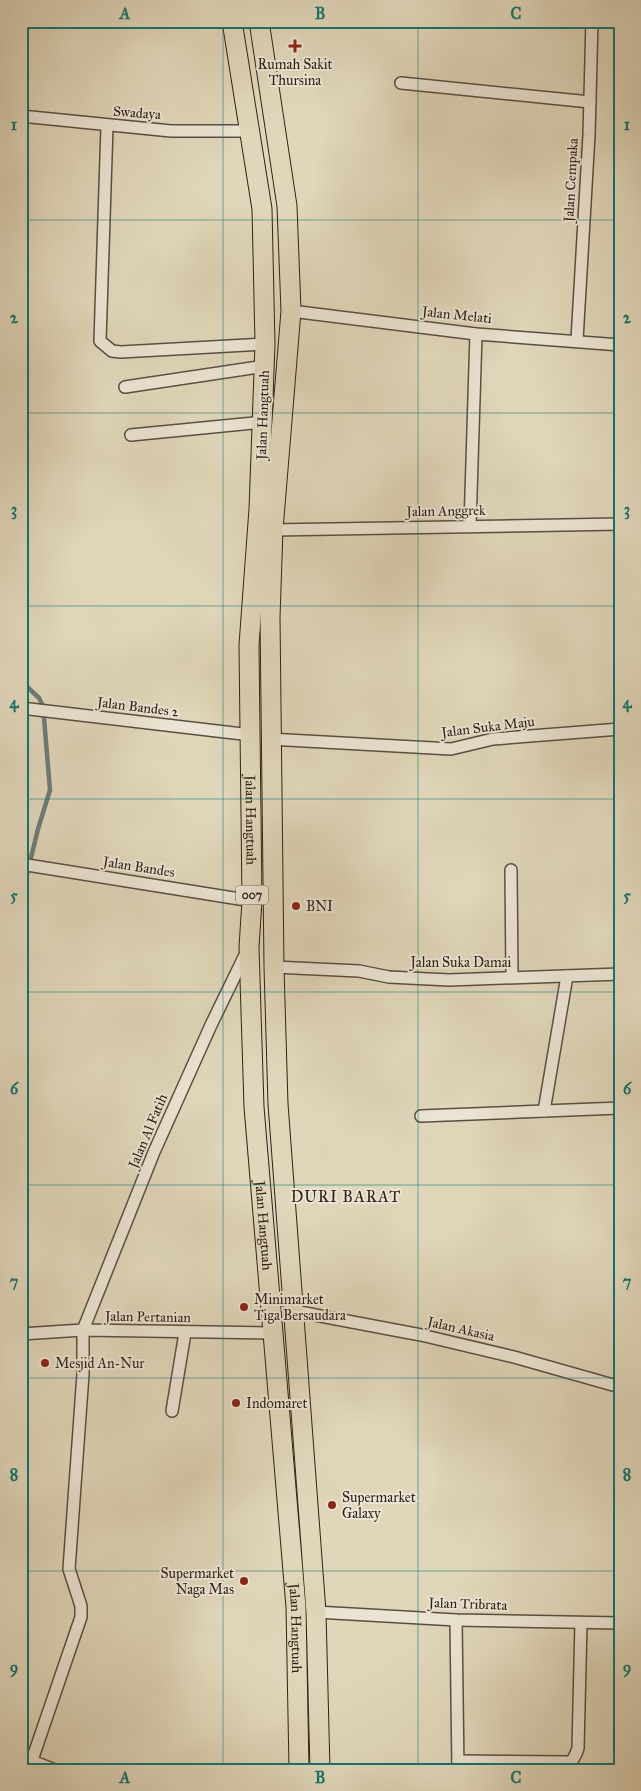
<svg xmlns="http://www.w3.org/2000/svg" width="641" height="1791" viewBox="0 0 641 1791" font-family="'IM FELL Great Primer',serif">
  <style>
    .lines { fill: none; stroke-linecap: round; stroke-linejoin: round }
    .stream { stroke: #6d7b79; stroke-width: 4.5 }
    .river { stroke: #97b7b9; stroke-width: 25 }
    .minor-casing { stroke: #5b4e41; stroke-width: 14 }
    .trunk-casing { stroke: #2f2119; stroke-width: 21 }
    .minor { stroke: #ebe4d2; stroke-width: 11 }
    .trunk { stroke: #e0d6ba; stroke-width: 19 }
    .grid { fill: none; stroke: #0f766e; stroke-width: 1; stroke-opacity: 0.55 }
    .poi-dot { fill: #8f2418; stroke: #ebe4d2; stroke-width: 2 }
    .labels { text-anchor: middle; dominant-baseline: central; stroke-width: 4; stroke-linejoin: round; paint-order: stroke }
    .shield { fill: #ebe4d2; stroke: #675c50; stroke-width: 1 }
    .shield-label { font-size: 12px; font-weight: bold; fill: #2f2119 }
    .poi-label { font-size: 14px; fill: #2f2119; stroke: #ebe4d2; text-anchor: start }
    .street-label { font-size: 14px; fill: #2f2119; stroke: #ebe4d2 }
    .quarter-label { font-size: 16px; letter-spacing: 1px; fill: #2f2119; stroke: #ebe4d2 }
    .neatline { fill: none; stroke: #0f766e; stroke-width: 2 }
    .grid-label { font-size: 16px; text-anchor: middle; font-weight: bold; fill: #0f766e }
  </style>
  <rect width="100%" height="100%" fill="#e0d6ba"/>
  <filter id="stains"><feTurbulence type="fractalNoise" baseFrequency=".004" numOctaves="4"/><feColorMatrix values="0 0 0 0 .2 0 0 0 0 .09 0 0 0 0 .02 0 0 0 .5 -.17"/></filter>
  <radialGradient id="worn" r=".72"><stop offset=".6" stop-color="#630" stop-opacity="0"/><stop offset="1" stop-color="#630" stop-opacity=".3"/></radialGradient>
  <g class="lines">
    <polyline class="stream" points="21,681 39,698 43,706 50,790 38,829 21,899"/>
    <polyline class="river" points="21,1768 26,1770"/>
    <defs>
      <g id="minor">
        <polyline points="401,83 590,102"/>
        <polyline points="21,116 171,131 251,131"/>
        <polyline points="107,126 100,341 112,351 121,352 265,344"/>
        <polyline points="291,311 476,334 620,345"/>
        <polyline points="577,340 589,135 592,21"/>
        <polyline points="125,387 265,366"/>
        <polyline points="131,435 263,422"/>
        <polyline points="470,526 476,334"/>
        <polyline points="273,530 620,524"/>
        <polyline points="21,708 251,735"/>
        <polyline points="269,739 451,749 493,739 620,729"/>
        <polyline points="21,864 252,901"/>
        <polyline points="511,870 512,977"/>
        <polyline points="274,967 359,971 389,977 449,980 620,974"/>
        <polyline points="544,1111 620,1108"/>
        <polyline points="421,1116 544,1111 567,976"/>
        <polyline points="294,1311 421,1335 514,1357 620,1387"/>
        <polyline points="21,1334 83,1330 273,1333"/>
        <polyline points="172,1411 185,1333"/>
        <polyline points="316,1612 456,1620 620,1623"/>
        <polyline points="456,1620 458,1770"/>
        <polyline points="21,1757 55,1770"/>
        <polyline points="32,1760 81,1617 81,1606 69,1569 83,1374 83,1330 154,1152 211,1025 246,953"/>
        <polyline points="458,1761 569,1762"/>
        <path d="M 569,1770 C 570,1761 576,1757 578,1748 L 581,1623"/>
      </g>
      <g id="trunk">
        <path id="s1" d="M 232,21 L 262,209 L 265,344 L 259,509 L 249,645 L 252,901 L 249,947 L 254,1107 L 296,1607 L 299,1770"/>
        <polyline points="259,21 287,206 291,311 273,530 270,617 274,967 278,1104 316,1612 320,1770"/>
      </g>
    </defs>
    <use href="#minor" class="minor-casing"/>
    <use href="#trunk" class="trunk-casing"/>
    <use href="#minor" class="minor"/>
    <use href="#trunk" class="trunk"/>
  </g>
  <path class="grid" d="M 223,21 L 223,1770M 418,21 L 418,1770M 21,220 L 620,220M 21,413 L 620,413M 21,606 L 620,606M 21,799 L 620,799M 21,992 L 620,992M 21,1185 L 620,1185M 21,1378 L 620,1378M 21,1571 L 620,1571"/>
  <g class="poi-dot">
    <path d="M292.5 38.5h5v5h5v5h-5v5h-5v-5h-5v-5h5z"/>
    <circle cx="296" cy="906" r="5"/>
    <circle cx="244" cy="1307" r="5"/>
    <circle cx="45" cy="1363" r="5"/>
    <circle cx="236" cy="1403" r="5"/>
    <circle cx="332" cy="1505" r="5"/>
    <circle cx="244" cy="1581" r="5"/>
  </g>
  <g class="labels">
    <rect class="shield" x="236" y="885.5" width="32" height="19" rx="4"/>
    <g class="shield-label">
      <text x="252" y="895">007</text>
    </g>
    <g class="poi-label">
      <text x="295" y="64" text-anchor="middle">Rumah Sakit<tspan x="295" dy="16">Thursina</tspan></text>
      <text x="306" y="906">BNI</text>
      <text x="254" y="1299">Minimarket<tspan x="254" dy="16">Tiga Bersaudara</tspan></text>
      <text x="55" y="1363">Mesjid An-Nur</text>
      <text x="246" y="1403">Indomaret</text>
      <text x="342" y="1497">Supermarket<tspan x="342" dy="16">Galaxy</tspan></text>
      <text x="234" y="1573" text-anchor="end">Supermarket<tspan x="234" dy="16">Naga Mas</tspan></text>
    </g>
    <g class="street-label">
      <text transform="translate(137 113) rotate(4)">Swadaya</text>
      <text transform="translate(571 180) rotate(-87)">Jalan Cempaka</text>
      <text transform="translate(457 315) rotate(6)">Jalan Melati</text>
      <text transform="translate(263 415) rotate(-88)">Jalan Hangtuah</text>
      <text transform="translate(446 511) rotate(-1)">Jalan Anggrek</text>
      <text transform="translate(138 707) rotate(7)">Jalan Bandes 2</text>
      <text transform="translate(488 727) rotate(-7)">Jalan Suka Maju</text>
      <text stroke="none"><textPath href="#s1" startOffset="802">Jalan Hangtuah</textPath></text>
      <text transform="translate(139 867) rotate(9)">Jalan Bandes</text>
      <text x="461" y="962">Jalan Suka Damai</text>
      <text transform="translate(148 1131) rotate(-67)">Jalan Al Fatih</text>
      <text stroke="none"><textPath href="#s1" startOffset="1208">Jalan Hangtuah</textPath></text>
      <text transform="translate(148 1317) rotate(1)">Jalan Pertanian</text>
      <text transform="translate(461 1329) rotate(13)">Jalan Akasia</text>
      <text transform="translate(468 1604) rotate(2)">Jalan Tribrata</text>
      <text stroke="none"><textPath href="#s1" startOffset="1612">Jalan Hangtuah</textPath></text>
    </g>
    <g class="quarter-label">
      <text x="346" y="1196">DURI BARAT</text>
    </g>
  </g>
  <rect width="641" height="1791" fill="none" stroke="#e0d6ba" stroke-width="55"/>
  <rect x="28" y="28" width="586" height="1736" class="neatline"/>
  <g class="grid-label">
    <text x="125" y="19">A</text>
    <text x="320" y="19">B</text>
    <text x="516" y="19">C</text>
    <text x="14" y="130">1</text>
    <text x="627" y="130">1</text>
    <text x="14" y="323">2</text>
    <text x="627" y="323">2</text>
    <text x="14" y="515">3</text>
    <text x="627" y="515">3</text>
    <text x="14" y="708">4</text>
    <text x="627" y="708">4</text>
    <text x="14" y="901">5</text>
    <text x="627" y="901">5</text>
    <text x="14" y="1094">6</text>
    <text x="627" y="1094">6</text>
    <text x="14" y="1287">7</text>
    <text x="627" y="1287">7</text>
    <text x="14" y="1480">8</text>
    <text x="627" y="1480">8</text>
    <text x="14" y="1673">9</text>
    <text x="627" y="1673">9</text>
    <text x="125" y="1783">A</text>
    <text x="320" y="1783">B</text>
    <text x="516" y="1783">C</text>
  </g>
  <rect width="100%" height="100%" filter="url(#stains)"/>
  <rect width="100%" height="100%" fill="url(#worn)"/>
</svg>
